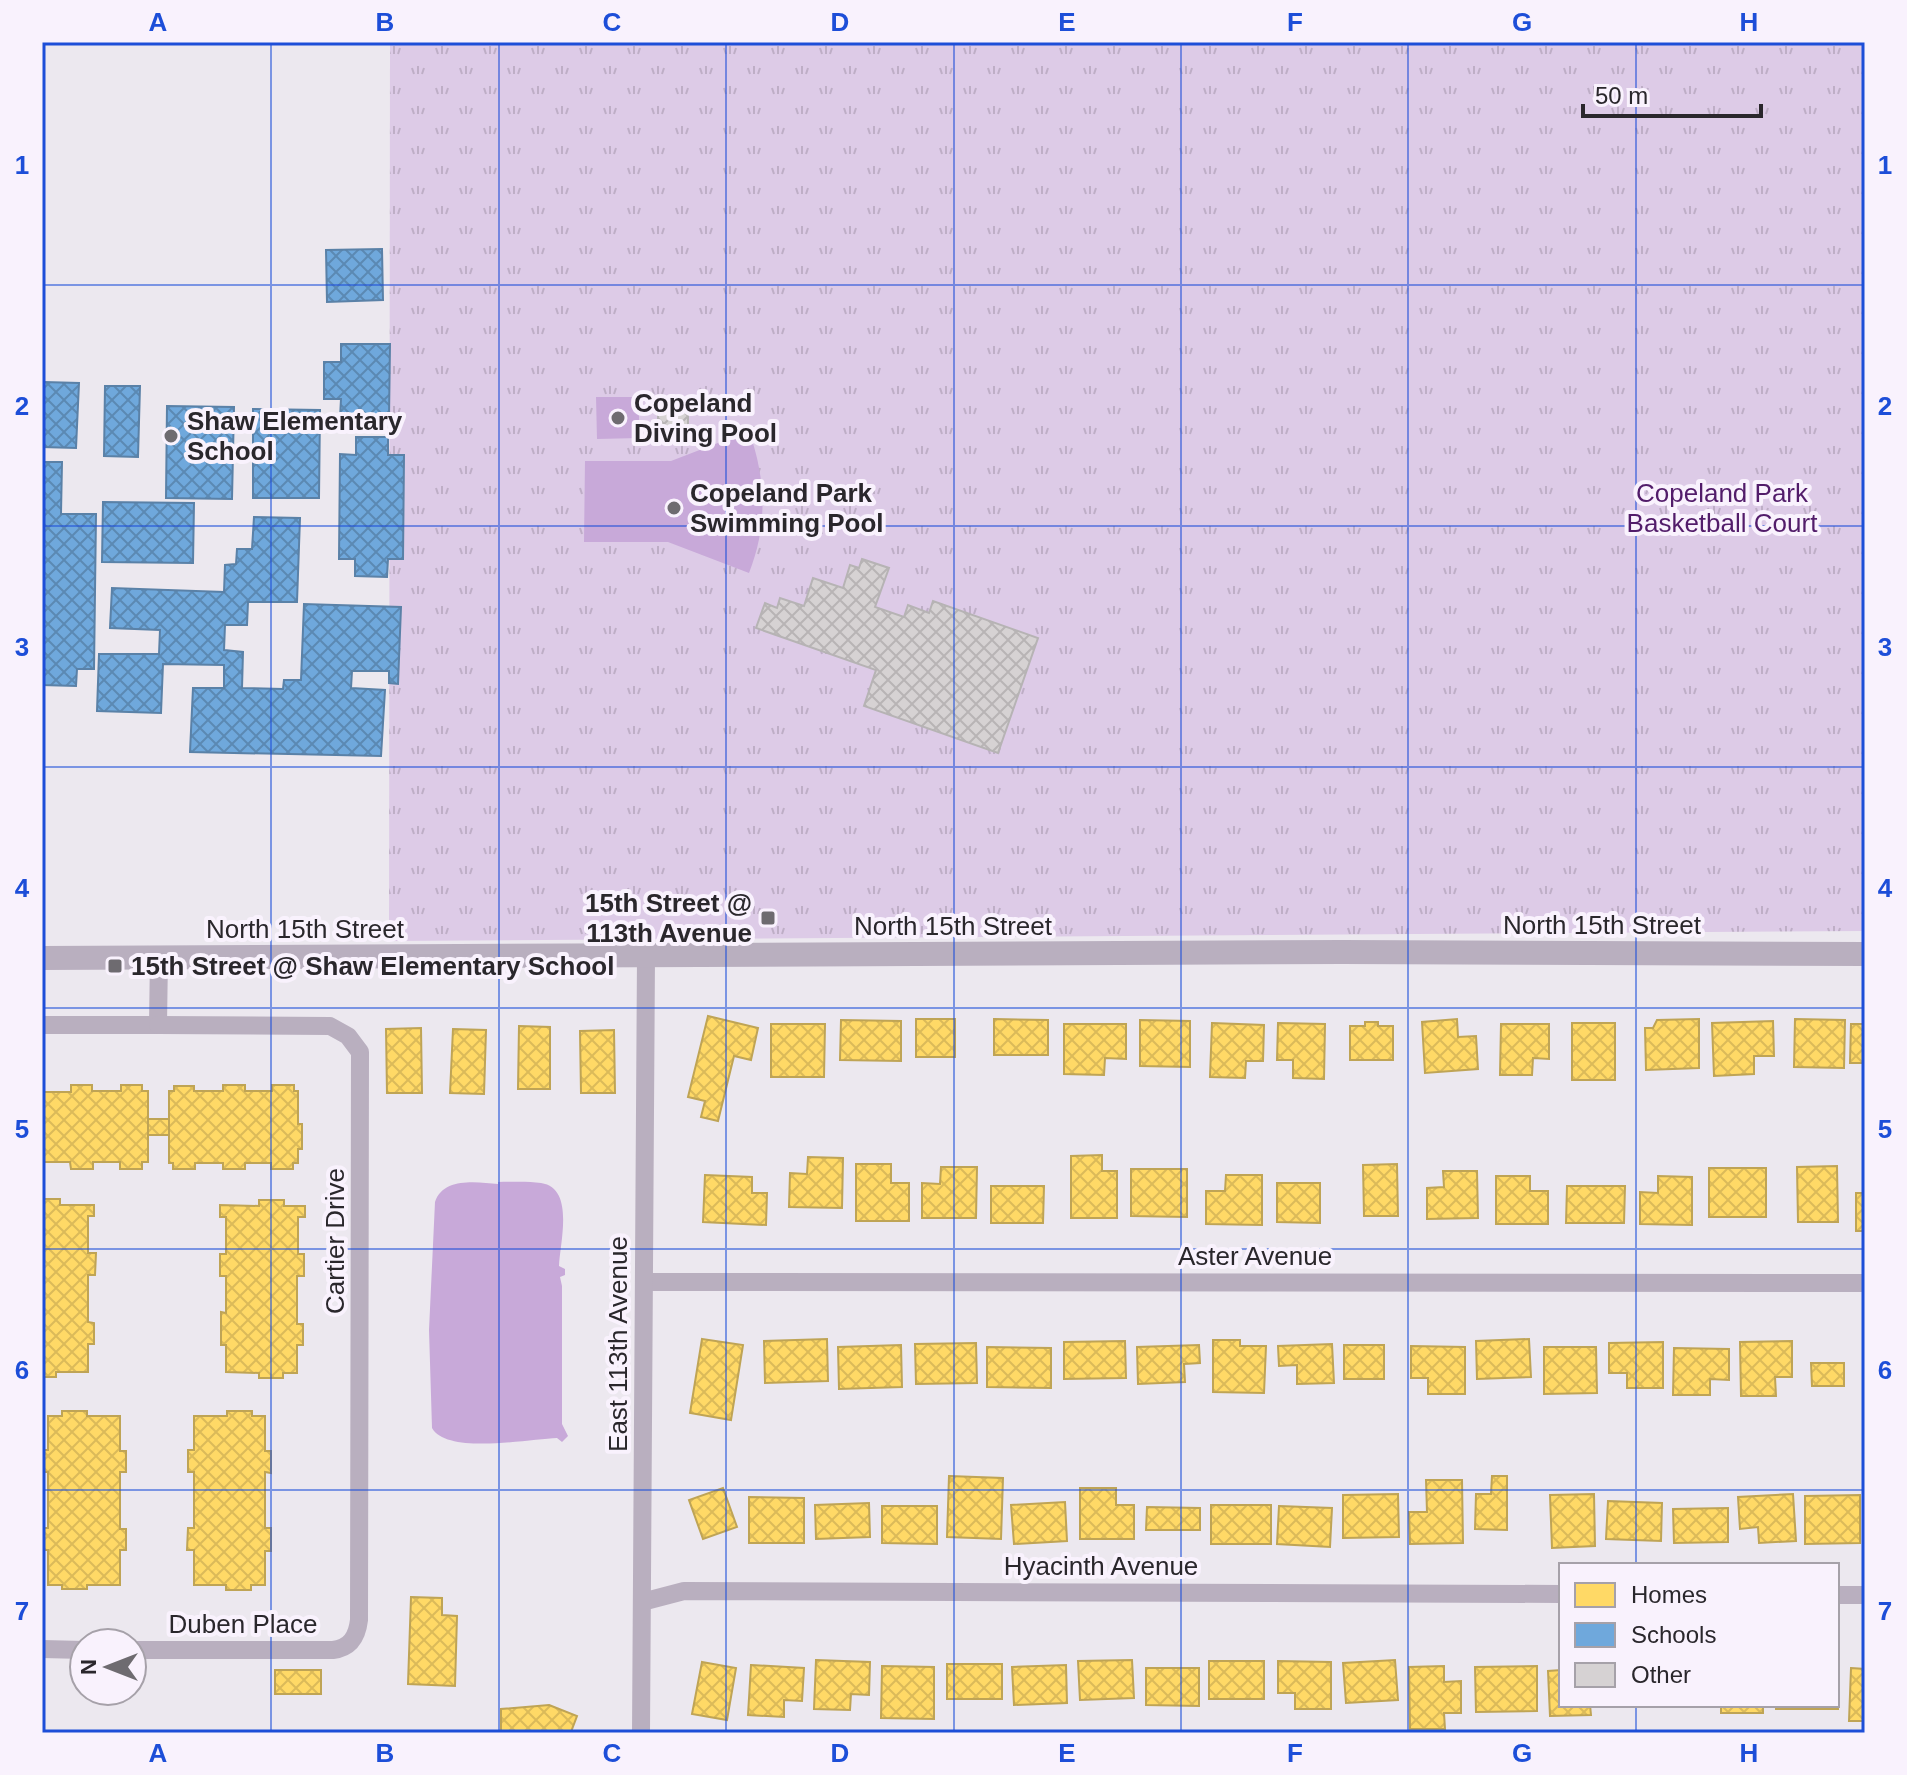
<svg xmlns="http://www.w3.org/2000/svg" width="1907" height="1775" viewBox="0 0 1907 1775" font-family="Arial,sans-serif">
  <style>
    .park { fill: url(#park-tufts) }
    .water { fill: #c8a9d9 }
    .homes { fill: url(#homes-cross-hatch); stroke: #bfa455; stroke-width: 2 }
    .schools { fill: url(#schools-cross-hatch); stroke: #5a81a7; stroke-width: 2 }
    .building { fill: url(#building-cross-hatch); stroke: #b6b3b4; stroke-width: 2 }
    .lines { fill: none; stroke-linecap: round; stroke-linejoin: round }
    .minor { stroke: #b9afbf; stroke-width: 18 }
    .tertiary { stroke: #b9afbf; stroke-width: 24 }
    .grid { fill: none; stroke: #1d4ed8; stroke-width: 2; stroke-opacity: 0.55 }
    .poi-dot { fill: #6e6b70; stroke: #f9f2fd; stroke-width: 3 }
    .labels { text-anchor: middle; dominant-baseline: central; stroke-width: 8; stroke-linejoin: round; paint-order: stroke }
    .poi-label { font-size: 26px; font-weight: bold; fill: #2a272c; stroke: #f9f2fd; text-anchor: start }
    .park-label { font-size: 26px; fill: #521c6a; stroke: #f9f2fd }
    .street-label { font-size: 26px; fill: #2a272c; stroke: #f9f2fd }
    .neatline { fill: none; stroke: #1d4ed8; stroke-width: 3 }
    .grid-label { font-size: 26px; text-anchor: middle; font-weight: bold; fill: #1d4ed8 }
  </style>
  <defs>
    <pattern id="park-tufts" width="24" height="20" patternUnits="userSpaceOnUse" patternTransform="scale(2)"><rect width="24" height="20" fill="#ddcbe7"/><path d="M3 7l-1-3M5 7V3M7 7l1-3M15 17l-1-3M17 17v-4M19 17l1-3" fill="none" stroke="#beaec6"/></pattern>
    <pattern id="homes-cross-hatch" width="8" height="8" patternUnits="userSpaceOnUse" patternTransform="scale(2)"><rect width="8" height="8" fill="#ffd966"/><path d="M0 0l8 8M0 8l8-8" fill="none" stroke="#dbba59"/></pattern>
    <pattern id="schools-cross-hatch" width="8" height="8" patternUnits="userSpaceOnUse" patternTransform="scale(2)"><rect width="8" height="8" fill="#6fa8dc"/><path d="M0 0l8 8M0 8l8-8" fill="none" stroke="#5b89b3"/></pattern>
    <pattern id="building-cross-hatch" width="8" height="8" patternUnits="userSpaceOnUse" patternTransform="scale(2)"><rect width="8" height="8" fill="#d6d2d3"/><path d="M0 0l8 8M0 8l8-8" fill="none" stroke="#b8b4b5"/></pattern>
  </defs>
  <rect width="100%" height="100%" fill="#ece8ef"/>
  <polygon class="park" points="390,42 1865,42 1865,931 389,941"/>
  <g class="water">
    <polygon points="596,397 639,397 639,438 597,439"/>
    <path d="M 749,431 C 766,479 768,525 749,573 L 668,542 L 584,542 L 585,461 L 671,461 Z"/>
    <path d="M 498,1182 C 510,1182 528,1181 541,1183 C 575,1188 560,1242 559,1266 L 565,1269 L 565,1275 L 560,1277 L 562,1286 L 562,1424 L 568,1436 L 562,1442 L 557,1438 C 529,1439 447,1455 432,1428 L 429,1330 L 435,1202 C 443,1177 477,1182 498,1184 Z"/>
  </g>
  <g class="homes">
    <polygon points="708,1016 758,1028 751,1060 734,1056 718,1121 701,1117 705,1101 688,1097"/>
    <rect x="916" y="1019" width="39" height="38"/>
    <polygon points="994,1019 1048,1020 1048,1055 994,1055"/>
    <polygon points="1457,1019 1458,1037 1476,1036 1478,1069 1425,1073 1422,1022"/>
    <polygon points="1699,1019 1699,1068 1646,1070 1645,1028 1653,1028 1657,1020"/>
    <polygon points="1795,1019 1845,1020 1844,1068 1794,1067"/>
    <polygon points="841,1020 901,1021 901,1061 840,1060"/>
    <polygon points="1140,1020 1190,1021 1190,1067 1140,1066"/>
    <polygon points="1773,1021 1774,1056 1754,1056 1754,1074 1714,1076 1712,1023"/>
    <polygon points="1365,1022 1378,1022 1378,1026 1393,1026 1393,1060 1350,1060 1350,1026 1365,1026"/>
    <polygon points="1212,1023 1264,1025 1263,1061 1246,1061 1245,1078 1210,1077"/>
    <polygon points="1278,1023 1325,1024 1324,1079 1293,1078 1293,1060 1277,1060"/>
    <rect x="1572" y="1023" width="43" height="57"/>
    <polygon points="771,1024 825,1024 824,1077 771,1077"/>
    <polygon points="1064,1024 1126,1024 1126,1059 1105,1058 1104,1075 1064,1074"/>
    <polygon points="1501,1024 1549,1024 1549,1059 1533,1058 1532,1075 1500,1075"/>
    <polygon points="1851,1024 1865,1024 1865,1063 1850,1063"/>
    <polygon points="519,1026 550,1027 550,1089 518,1089"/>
    <polygon points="421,1028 422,1093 387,1093 386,1029"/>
    <polygon points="453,1029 486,1030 484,1094 450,1093"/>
    <polygon points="614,1030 615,1093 581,1093 580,1031"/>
    <polygon points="42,1085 44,1092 71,1092 71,1085 92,1085 92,1091 121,1091 121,1085 142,1085 142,1091 148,1091 148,1162 142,1162 142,1169 120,1169 120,1162 93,1162 93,1169 71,1169 70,1162 44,1162 44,1169 42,1169"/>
    <polygon points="223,1085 245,1085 245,1091 272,1091 272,1085 294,1085 294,1091 298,1091 298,1124 302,1124 302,1149 298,1149 298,1163 293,1163 293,1169 271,1169 271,1163 245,1163 245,1169 223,1169 223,1163 195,1163 195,1169 173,1169 173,1163 169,1163 169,1091 174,1091 174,1086 194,1086 194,1091 223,1091"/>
    <rect x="148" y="1119" width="21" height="16"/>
    <polygon points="1102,1155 1102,1171 1117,1171 1117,1218 1071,1218 1071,1156"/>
    <polygon points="808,1157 843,1158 842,1208 789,1207 790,1173 807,1174"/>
    <polygon points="856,1164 891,1164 891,1183 909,1183 909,1221 856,1221"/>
    <polygon points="1397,1164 1398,1216 1364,1216 1363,1165"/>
    <polygon points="1837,1166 1838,1222 1798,1222 1797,1167"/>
    <polygon points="941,1167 977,1167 976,1218 922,1218 922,1183 940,1184"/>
    <rect x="1709" y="1168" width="57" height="49"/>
    <polygon points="1131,1169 1187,1169 1187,1217 1131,1216"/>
    <polygon points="1443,1171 1477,1171 1478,1218 1427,1219 1427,1188 1444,1187"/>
    <polygon points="705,1175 752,1177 752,1193 767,1193 766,1225 703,1222"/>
    <polygon points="1226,1175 1262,1175 1262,1225 1206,1224 1206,1191 1225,1191"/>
    <polygon points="1496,1176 1530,1176 1530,1191 1548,1191 1548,1224 1496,1224"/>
    <polygon points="1658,1176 1692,1177 1692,1225 1640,1224 1640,1192 1658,1193"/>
    <polygon points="1277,1183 1320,1183 1320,1223 1277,1222"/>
    <polygon points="991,1186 1044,1186 1043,1223 991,1223"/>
    <polygon points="1567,1186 1625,1186 1624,1223 1566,1223"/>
    <rect x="1856" y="1193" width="9" height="38"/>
    <polygon points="42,1199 60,1199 60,1205 94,1205 94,1216 88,1216 88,1253 96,1253 95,1275 88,1275 88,1322 94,1323 94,1344 88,1344 88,1372 56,1372 56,1377 42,1377"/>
    <polygon points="259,1200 284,1200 284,1206 305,1206 305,1217 298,1217 298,1254 304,1254 304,1276 297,1276 297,1324 303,1324 303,1345 297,1345 297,1373 283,1373 283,1378 259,1378 259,1373 226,1372 226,1345 221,1345 221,1312 226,1313 226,1276 220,1276 220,1254 226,1254 226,1217 220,1217 220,1205 259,1206"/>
    <polygon points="702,1339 743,1345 731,1420 690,1413"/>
    <polygon points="827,1339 828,1381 765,1383 764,1341"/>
    <polygon points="1529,1339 1531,1377 1477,1379 1476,1341"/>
    <polygon points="1213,1340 1240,1340 1240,1346 1266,1346 1264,1393 1213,1392"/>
    <polygon points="1125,1341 1126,1378 1064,1379 1064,1342"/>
    <polygon points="1792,1341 1792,1377 1775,1377 1776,1396 1741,1396 1740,1342"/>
    <polygon points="1663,1342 1663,1388 1627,1388 1627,1373 1609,1373 1609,1343"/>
    <polygon points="976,1343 977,1383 916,1384 915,1344"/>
    <polygon points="1332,1344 1334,1383 1297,1384 1297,1365 1279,1366 1278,1346"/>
    <polygon points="901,1345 902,1387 839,1389 838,1347"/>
    <polygon points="1199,1345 1200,1363 1184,1364 1185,1382 1138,1384 1137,1347"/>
    <rect x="1344" y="1345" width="40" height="34"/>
    <polygon points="1411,1346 1465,1347 1465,1394 1428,1394 1428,1378 1411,1378"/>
    <polygon points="987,1347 1051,1348 1051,1388 987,1387"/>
    <polygon points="1544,1347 1596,1347 1597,1393 1544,1394"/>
    <polygon points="1674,1348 1729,1349 1729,1380 1710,1379 1710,1395 1673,1395"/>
    <polygon points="1811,1363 1844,1363 1844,1386 1812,1386"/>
    <polygon points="62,1411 87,1411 87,1416 120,1416 120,1451 126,1451 126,1472 120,1472 120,1529 126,1529 126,1550 120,1550 120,1585 87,1585 87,1589 62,1589 62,1585 48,1585 48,1550 42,1550 42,1528 48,1528 48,1472 42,1472 42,1450 48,1450 48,1416 62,1416"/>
    <polygon points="227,1411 252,1411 252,1416 265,1416 265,1451 271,1451 271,1473 265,1472 265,1528 271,1528 271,1551 265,1551 265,1585 251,1585 251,1590 226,1590 226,1585 194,1585 194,1550 187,1550 188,1528 194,1528 194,1472 188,1472 188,1450 194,1450 194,1416 227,1416"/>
    <polygon points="949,1476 1003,1478 1001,1539 947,1537"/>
    <polygon points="1492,1476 1507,1476 1507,1530 1475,1529 1476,1494 1491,1494"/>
    <polygon points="1426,1480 1462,1480 1463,1543 1410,1544 1409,1512 1427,1512"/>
    <polygon points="723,1488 737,1527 703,1539 689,1500"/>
    <polygon points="1080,1488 1116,1488 1116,1505 1134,1505 1134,1539 1080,1539"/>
    <polygon points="1398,1494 1399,1537 1343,1538 1343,1495"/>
    <polygon points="1594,1494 1595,1546 1552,1548 1550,1495"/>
    <polygon points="1793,1494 1796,1541 1759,1543 1758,1527 1740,1529 1738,1497"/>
    <polygon points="1860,1495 1860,1543 1805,1544 1805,1496"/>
    <polygon points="749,1497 804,1498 804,1543 749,1543"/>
    <polygon points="1608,1501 1662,1503 1661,1541 1606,1539"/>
    <polygon points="1065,1502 1067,1541 1014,1544 1011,1505"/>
    <polygon points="869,1503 870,1537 816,1539 815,1505"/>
    <rect x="1211" y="1505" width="60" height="39"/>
    <polygon points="882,1506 937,1506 937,1544 882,1543"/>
    <polygon points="1279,1506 1332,1508 1330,1547 1277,1544"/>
    <polygon points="1147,1507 1200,1508 1200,1530 1146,1530"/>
    <polygon points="1728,1508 1728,1542 1674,1543 1673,1509"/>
    <polygon points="411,1597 442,1598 442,1615 457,1616 455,1686 408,1684"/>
    <polygon points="816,1660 870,1662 869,1695 851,1694 850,1710 814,1709"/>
    <polygon points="1132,1660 1134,1698 1080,1700 1078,1661"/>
    <polygon points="1395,1660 1398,1700 1346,1703 1343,1663"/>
    <rect x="1209" y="1661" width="55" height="38"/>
    <polygon points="1278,1661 1331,1662 1331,1709 1295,1709 1295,1693 1278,1693"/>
    <polygon points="702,1662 736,1668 727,1720 692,1714"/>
    <rect x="947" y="1664" width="55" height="35"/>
    <polygon points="751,1665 804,1668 802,1701 784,1700 784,1717 748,1715"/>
    <polygon points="1066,1665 1067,1703 1014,1705 1012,1667"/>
    <polygon points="882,1666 934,1667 934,1719 881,1718"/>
    <polygon points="1444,1666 1444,1682 1461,1681 1461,1713 1444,1713 1445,1729 1410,1729 1409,1667"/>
    <polygon points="1537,1666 1537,1711 1476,1712 1475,1667"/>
    <polygon points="1837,1667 1838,1709 1776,1709 1776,1705 1837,1705"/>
    <polygon points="1146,1668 1199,1668 1199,1706 1146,1705"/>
    <polygon points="1851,1668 1865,1669 1865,1721 1849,1721"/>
    <rect x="275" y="1670" width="46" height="24"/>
    <polygon points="1561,1670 1561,1705 1590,1705 1591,1715 1550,1716 1548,1671"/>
    <polygon points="549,1705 577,1716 571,1732 574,1733 501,1733 501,1709"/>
    <rect x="1721" y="1705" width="42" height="8"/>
  </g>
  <g class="schools">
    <polygon points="382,249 383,300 327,302 326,250"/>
    <polygon points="341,344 390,344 389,418 340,418 341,399 324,399 324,362 341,362"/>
    <polygon points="44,382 79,383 76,448 42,447"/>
    <polygon points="105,386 140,386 138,457 104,456"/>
    <polygon points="167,406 234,407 232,499 166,498"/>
    <polygon points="253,409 320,410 319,498 253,498"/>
    <polygon points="356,437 388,437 388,455 404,455 403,559 388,559 387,577 355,576 355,559 339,559 340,454 356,455"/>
    <polygon points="42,462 62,462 61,514 96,514 94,669 77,669 76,686 42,685"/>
    <polygon points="103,502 194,503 193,563 102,562"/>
    <polygon points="254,517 300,518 297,602 248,602 247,625 225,625 224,650 243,652 242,688 283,689 284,680 301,680 304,604 401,607 398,684 389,683 389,671 352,671 351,688 385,690 381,756 190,752 193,688 224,688 224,665 163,664 161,713 97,711 99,654 159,654 160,630 110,628 112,588 224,592 225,565 236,564 237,549 252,549"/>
  </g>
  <g class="building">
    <polygon points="658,405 688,405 688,430 658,431"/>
    <polygon points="862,559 889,568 875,607 904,617 908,605 929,613 933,601 1038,638 998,753 864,706 876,670 756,628 765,603 777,608 780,598 804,606 813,578 843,588 850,565 859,568"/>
  </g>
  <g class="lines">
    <g class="minor">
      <polyline points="42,1025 158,1025 159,957"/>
      <polyline points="644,1282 1865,1283"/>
      <polyline points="1837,1595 1865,1595"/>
      <polyline points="642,1602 684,1591 1561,1594"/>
      <polyline points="42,1649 84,1650"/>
      <path d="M 132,1650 L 333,1650 C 350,1648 357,1637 359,1620 L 360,1052 L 348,1036 L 330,1026 L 158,1025"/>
      <polyline points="641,1733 646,956"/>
    </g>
    <polyline class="tertiary" points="42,958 1342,952 1865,954"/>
  </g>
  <path class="grid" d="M 271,42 L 271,1733M 499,42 L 499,1733M 726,42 L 726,1733M 954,42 L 954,1733M 1181,42 L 1181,1733M 1408,42 L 1408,1733M 1636,42 L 1636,1565M 42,285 L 1865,285M 42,526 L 1865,526M 42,767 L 1865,767M 42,1008 L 1865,1008M 42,1249 L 1865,1249M 42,1490 L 1865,1490M 1636,1705 L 1636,1733"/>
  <g class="poi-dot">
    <circle cx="618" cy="418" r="8"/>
    <circle cx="171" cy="436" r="8"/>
    <circle cx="674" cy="508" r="8"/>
    <rect x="760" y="910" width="16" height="16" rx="4"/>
    <rect x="107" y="958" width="16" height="16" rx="4"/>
  </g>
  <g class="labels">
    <g class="poi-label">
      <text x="634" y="403">Copeland<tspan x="634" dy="30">Diving Pool</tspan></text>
      <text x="187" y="421">Shaw Elementary<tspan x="187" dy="30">School</tspan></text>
      <text x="690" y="493">Copeland Park<tspan x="690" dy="30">Swimming Pool</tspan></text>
      <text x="752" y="903" text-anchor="end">15th Street @<tspan x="752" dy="30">113th Avenue</tspan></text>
      <text x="131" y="966">15th Street @ Shaw Elementary School</text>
    </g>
    <g class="park-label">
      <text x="1722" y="493">Copeland Park<tspan x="1722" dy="30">Basketball Court</tspan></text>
    </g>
    <g class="street-label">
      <text x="1602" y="925">North 15th Street</text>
      <text x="953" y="926">North 15th Street</text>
      <text x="305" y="929">North 15th Street</text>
      <text transform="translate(335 1241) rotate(-90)">Cartier Drive</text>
      <text x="1255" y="1256">Aster Avenue</text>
      <text transform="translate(618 1344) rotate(-90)">East 113th Avenue</text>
      <text x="1101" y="1566">Hyacinth Avenue</text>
      <text x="243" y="1624">Duben Place</text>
    </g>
  </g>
  <rect width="1907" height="1775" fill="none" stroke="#f9f2fd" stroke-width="88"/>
  <rect x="1559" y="1563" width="280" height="144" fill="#f9f2fd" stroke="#a6a1a9" stroke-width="2"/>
  <rect x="1575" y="1583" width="40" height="24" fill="#ffd966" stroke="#a6a1a9" stroke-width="2"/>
  <text x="1631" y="1603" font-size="24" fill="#2a272c">Homes</text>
  <rect x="1575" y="1623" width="40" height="24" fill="#6fa8dc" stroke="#a6a1a9" stroke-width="2"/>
  <text x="1631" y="1643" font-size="24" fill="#2a272c">Schools</text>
  <rect x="1575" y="1663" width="40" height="24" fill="#d6d2d3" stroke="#a6a1a9" stroke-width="2"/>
  <text x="1631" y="1683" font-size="24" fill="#2a272c">Other</text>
  <g transform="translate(108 1667) rotate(270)"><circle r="38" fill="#f9f2fd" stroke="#a6a1a9" stroke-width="2"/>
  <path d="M0-6L14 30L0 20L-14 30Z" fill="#6e6b70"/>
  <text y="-12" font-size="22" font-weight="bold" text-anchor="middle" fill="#2a272c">N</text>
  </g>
  <path d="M1583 104v12h178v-12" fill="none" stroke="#2a272c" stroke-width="4"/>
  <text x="1595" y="104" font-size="24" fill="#2a272c" stroke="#f9f2fd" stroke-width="6" paint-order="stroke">50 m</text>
  <rect x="44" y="44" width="1819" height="1687" class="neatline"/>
  <g class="grid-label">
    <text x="158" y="31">A</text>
    <text x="385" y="31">B</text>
    <text x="612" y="31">C</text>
    <text x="840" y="31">D</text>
    <text x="1067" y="31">E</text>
    <text x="1295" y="31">F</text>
    <text x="1522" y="31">G</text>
    <text x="1749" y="31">H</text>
    <text x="22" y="174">1</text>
    <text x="1885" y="174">1</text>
    <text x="22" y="415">2</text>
    <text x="1885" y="415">2</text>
    <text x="22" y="656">3</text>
    <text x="1885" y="656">3</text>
    <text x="22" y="897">4</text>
    <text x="1885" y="897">4</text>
    <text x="22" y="1138">5</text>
    <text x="1885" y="1138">5</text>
    <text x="22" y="1379">6</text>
    <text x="1885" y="1379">6</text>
    <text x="22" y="1620">7</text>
    <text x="1885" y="1620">7</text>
    <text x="158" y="1762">A</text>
    <text x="385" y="1762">B</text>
    <text x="612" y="1762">C</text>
    <text x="840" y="1762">D</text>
    <text x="1067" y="1762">E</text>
    <text x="1295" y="1762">F</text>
    <text x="1522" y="1762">G</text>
    <text x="1749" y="1762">H</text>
  </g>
</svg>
